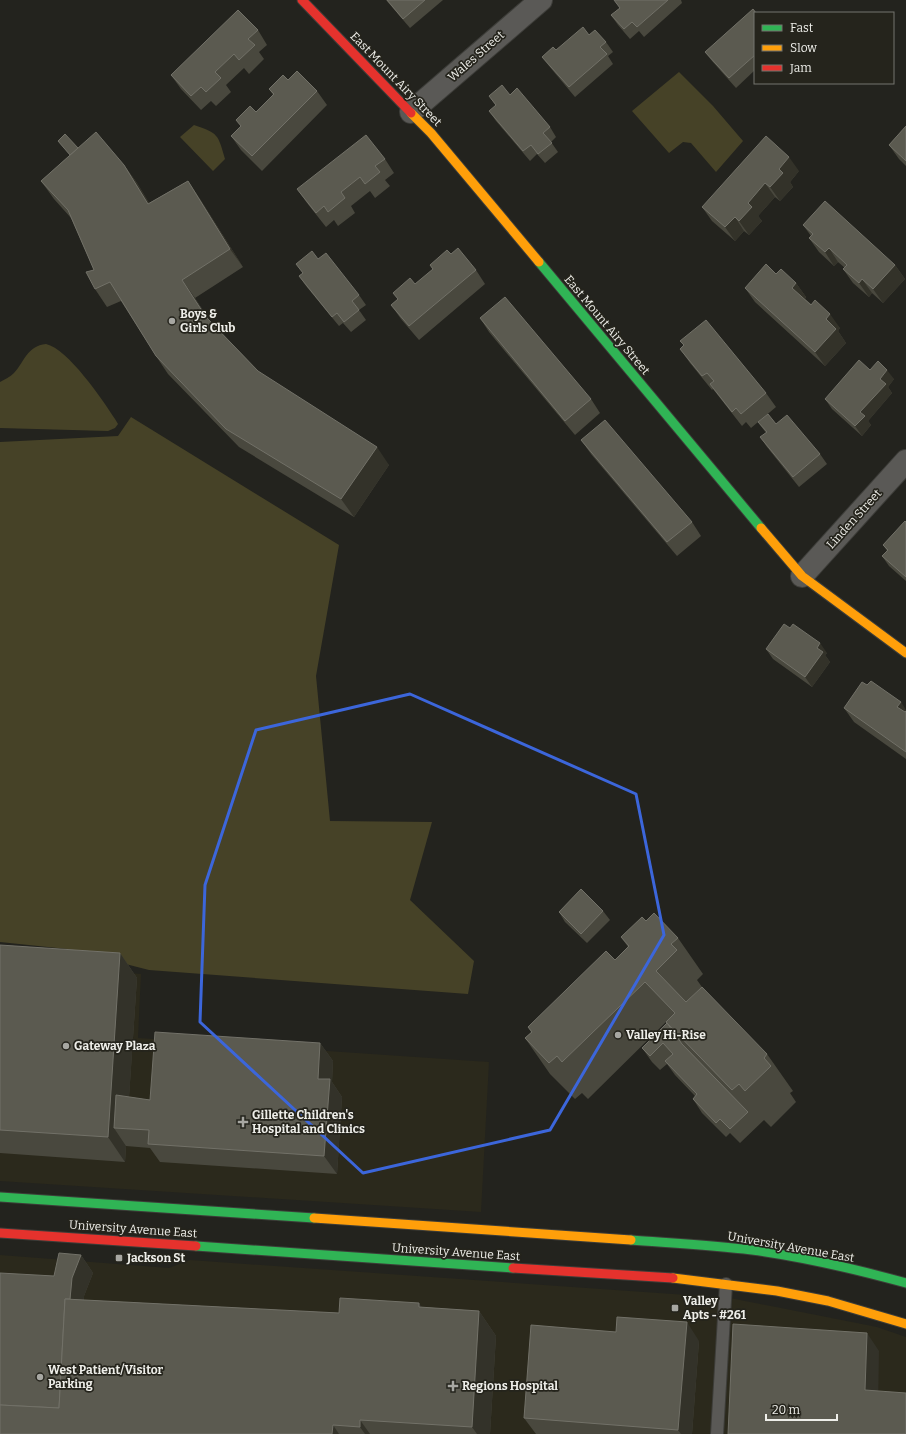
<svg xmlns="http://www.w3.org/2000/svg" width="906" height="1434" viewBox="0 0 906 1434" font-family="Bitter,serif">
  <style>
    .built { fill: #2b291c }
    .green { fill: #464227 }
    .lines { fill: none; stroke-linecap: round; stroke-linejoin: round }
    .lane-casing { stroke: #3d3d39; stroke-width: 14 }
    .street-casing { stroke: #3d3d39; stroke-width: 24 }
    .fast-casing { stroke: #3d3d39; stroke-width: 11 }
    .slow-casing { stroke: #3d3d39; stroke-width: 11 }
    .jam-casing { stroke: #3d3d39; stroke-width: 11 }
    .lane { stroke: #5a5956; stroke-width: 12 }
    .street { stroke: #5a5956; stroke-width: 22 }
    .fast { stroke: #30b455; stroke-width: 9 }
    .slow { stroke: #ff9f0a; stroke-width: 9 }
    .jam { stroke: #e5322d; stroke-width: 9 }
    .wall { fill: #49483e }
    .shaded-wall { fill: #333229 }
    .building { fill: #5b5a50; stroke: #727168 }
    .marked { fill: none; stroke: #3c66db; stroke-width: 3; stroke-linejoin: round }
    .poi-dot { fill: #a7a7a2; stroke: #25241c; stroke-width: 1.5 }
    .labels { text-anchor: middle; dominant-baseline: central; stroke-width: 3.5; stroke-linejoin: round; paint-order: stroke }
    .street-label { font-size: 12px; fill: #eeeee9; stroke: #25241c }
    .poi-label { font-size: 12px; font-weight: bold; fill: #eeeee9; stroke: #25241c; text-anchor: start }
  </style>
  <rect width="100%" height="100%" fill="#23231e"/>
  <g class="built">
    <polygon points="0,961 141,974 138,1038 489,1062 481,1212 0,1181"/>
    <polygon points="0,1255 169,1268 190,1260 730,1298 877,1327 906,1337 906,1434 0,1434"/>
  </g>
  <g class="green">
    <polygon points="679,72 713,106 743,141 716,172 691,143 683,142 669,153 632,111"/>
    <path d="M 194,125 C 218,133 218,134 225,159 L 213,171 L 180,137 Z"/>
    <path d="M 46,344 C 68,349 102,399 115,419 L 118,424 L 115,428 L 108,431 L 0,428 L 0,382 C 5,379 10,377 14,373 C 25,361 27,346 46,344 Z"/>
    <polygon points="131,417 339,545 316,676 330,821 432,822 410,900 474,961 468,994 149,970 67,949 0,942 0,442 118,436"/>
  </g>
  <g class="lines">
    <defs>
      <polyline id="lane" points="717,1434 726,1284"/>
      <g id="street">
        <polyline points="411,112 541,0"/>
        <polyline points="802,576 906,461"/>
      </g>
      <g id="fast">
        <polyline points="539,262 761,528"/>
        <polyline points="0,1197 314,1218"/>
        <path d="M 631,1240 C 671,1243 712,1245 752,1250 C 804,1257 855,1269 906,1283"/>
        <polyline points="196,1246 513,1268"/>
      </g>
      <g id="slow">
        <polyline points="411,113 431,133 539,262"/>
        <polyline points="761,528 802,576 906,653"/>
        <polyline points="314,1218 631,1240"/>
        <polyline points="673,1278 777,1291 828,1301 906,1324"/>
      </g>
      <g id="jam">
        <polyline points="302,0 411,113"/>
        <polyline points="0,1233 196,1246"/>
        <polyline points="513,1268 673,1278"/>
      </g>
    </defs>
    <use href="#lane" class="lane-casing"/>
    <use href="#street" class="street-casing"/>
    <use href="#fast" class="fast-casing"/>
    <use href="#slow" class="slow-casing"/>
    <use href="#jam" class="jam-casing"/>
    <use href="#lane" class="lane"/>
    <use href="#street" class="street"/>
    <use href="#fast" class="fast"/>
    <use href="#slow" class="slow"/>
    <use href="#jam" class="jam"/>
  </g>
  <g class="wall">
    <polygon points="386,0 443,0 410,28"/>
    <polygon points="614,0 681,0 682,3 644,37 639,31 630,39 618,25 611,15 620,8"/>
    <polygon points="755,13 755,70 736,88 712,61 705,52"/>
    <polygon points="258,30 267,45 259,52 264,59 249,74 244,68 226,85 231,92 216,106 211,101 201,110 181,89 171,75"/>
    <polygon points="589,35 606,42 613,52 608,56 613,64 575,97 549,66 542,57"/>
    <polygon points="288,80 317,91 327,105 262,171 241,150 231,136 241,126 236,120 256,112 273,95 269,89"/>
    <polygon points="510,95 550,127 556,137 551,142 558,152 545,163 537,154 530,161 496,121 489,111 496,106 489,96"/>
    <polygon points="906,126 906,166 899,159 889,145"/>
    <polygon points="58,141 124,165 137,183 149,203 188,181 200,199 243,267 195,298 210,321 258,371 389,465 354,517 239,447 168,374 156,356 121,301 107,307 95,289 94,270 71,218 54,199 41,181 70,155"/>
    <polygon points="385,159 394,173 385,180 390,186 375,198 370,191 351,206 355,213 338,226 334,220 326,227 307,203 297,189"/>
    <polygon points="799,171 790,182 793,187 780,201 775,197 758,216 762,221 749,235 744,231 735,241 712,221 702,207"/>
    <polygon points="803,225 895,265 905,279 883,303 872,293 869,297 853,283 843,269 845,268 838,262 834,266 819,252 809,238 811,236"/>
    <polygon points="451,254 476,270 485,284 419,340 401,319 391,305 398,299 393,293 415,284 433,270 430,265"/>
    <polygon points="318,259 359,295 366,305 359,310 366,320 351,332 343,323 339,326 306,286 299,276 303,273 296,264"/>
    <polygon points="776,274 796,283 806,297 805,299 840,328 838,331 846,343 825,366 755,302 745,288"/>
    <polygon points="480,318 591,399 600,413 575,435 489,332"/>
    <polygon points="680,341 766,393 776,407 751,428 746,422 742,426 720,398 713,389 712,390 690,363 680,349 684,346"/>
    <polygon points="870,370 894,379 888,387 892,393 868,421 871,425 862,436 832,409 825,399"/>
    <polygon points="758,422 776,424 820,454 827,464 799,487 767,447 760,437 766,433"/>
    <polygon points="581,440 692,522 701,536 677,556 591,454"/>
    <polygon points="906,522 906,581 889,566 882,556 887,551 883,545"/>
    <polygon points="766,649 827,653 825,655 830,662 812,687 773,659"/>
    <polygon points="844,708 906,710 906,759 854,722"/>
    <polygon points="603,911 610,920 587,943 565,922 559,912"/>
    <polygon points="646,921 678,938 703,974 697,980 702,987 686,1002 767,1054 793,1091 790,1093 796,1102 771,1127 764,1120 740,1143 730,1133 726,1137 702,1113 693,1099 695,1096 675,1075 667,1064 660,1070 652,1062 642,1048 667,1023 666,1022 588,1099 582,1093 575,1099 550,1074 525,1038 531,1032 528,1027 615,960 628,947 621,937"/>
    <polygon points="0,945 120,953 137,978 129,1097 150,1100 320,1043 333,1061 332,1082 342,1097 337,1174 160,1162 150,1148 126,1146 125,1162 0,1153"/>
    <polygon points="81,1255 93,1273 84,1296 84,1300 339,1313 422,1307 479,1311 496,1336 490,1434 0,1434 54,1276"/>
    <polygon points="699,1341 692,1434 536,1434 524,1418"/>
  </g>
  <g class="shaded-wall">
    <polygon points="789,157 799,171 790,182 793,187 780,201 770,187 779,169"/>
    <polygon points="124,165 137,183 161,222 148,204"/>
    <polygon points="188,181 200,199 243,267 230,249"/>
    <polygon points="765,183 775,197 758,216 762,221 749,235 739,221 748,203"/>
    <polygon points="735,217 744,231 735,241 725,227"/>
    <polygon points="829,248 838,262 834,266 825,252"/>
    <polygon points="895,265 905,279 883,303 873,289"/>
    <polygon points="862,279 872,293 869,297 859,283"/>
    <polygon points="182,280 195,298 218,336 206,317"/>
    <polygon points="796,283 806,297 802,302 792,288"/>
    <polygon points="830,314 840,328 838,331 846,343 825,366 815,352 826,319"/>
    <polygon points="887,370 894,379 888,387 892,393 868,421 871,425 862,436 855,426 860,412 880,379"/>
    <polygon points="377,447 389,465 354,517 341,499"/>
    <polygon points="820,643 827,653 825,655 830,662 812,687 805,677 817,648"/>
    <polygon points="901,702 906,710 906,719 897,707"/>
    <polygon points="120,953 137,978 127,1129 114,1128 126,1146 125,1162 108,1137"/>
    <polygon points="320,1043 333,1061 332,1082 342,1097 337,1174 324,1156 318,1079"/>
    <polygon points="81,1255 93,1273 84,1296 76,1433 63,1415 72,1278"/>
    <polygon points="419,1303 437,1328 419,1307"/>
    <polygon points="479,1311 496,1336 490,1434 477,1434 472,1427"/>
    <polygon points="687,1322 699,1341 692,1434 681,1434 678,1430"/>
    <polygon points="867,1333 879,1351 878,1408 865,1390"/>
    <polygon points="360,1420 370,1434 365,1434 360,1427"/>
    <polygon points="333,1425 339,1434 332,1434"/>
  </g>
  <g class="building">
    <polygon points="387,0 425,0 403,19"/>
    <polygon points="614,0 668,0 637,27 632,22 624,29 611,15 620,8"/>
    <polygon points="753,9 756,13 755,13 755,55 729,78 705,52"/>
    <polygon points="238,10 258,30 248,39 255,45 239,60 234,54 215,72 221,78 206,92 201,87 191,96 171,75"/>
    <polygon points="583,27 589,35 595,30 606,42 600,47 607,54 569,87 542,57 553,47 556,50"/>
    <polygon points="297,71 317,91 252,156 231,136 241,126 236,120 250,106 256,112 274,94 269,89 283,75 288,80"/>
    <polygon points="502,85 510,95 517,88 550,127 543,133 552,143 538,154 531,145 523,151 489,111 496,105 489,96"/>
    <polygon points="906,126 906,161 889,145"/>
    <polygon points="96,132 124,165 148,204 188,181 230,249 182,280 206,317 258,371 377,447 341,499 226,429 156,356 110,282 95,289 86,272 94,270 68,210 41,181"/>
    <polygon points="65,134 78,148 70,155 58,141"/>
    <polygon points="366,135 385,159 375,166 380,172 365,184 360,177 341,192 345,198 328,212 324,206 316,213 297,189"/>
    <polygon points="766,136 789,157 779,169 783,173 770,187 765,183 748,203 752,207 739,221 735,217 725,227 702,207"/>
    <polygon points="825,201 895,265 873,289 862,279 859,283 843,269 847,265 829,248 825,252 809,238 813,234 803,225"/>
    <polygon points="458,248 476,270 409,326 391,305 398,299 393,293 410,278 415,284 433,269 430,265 447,250 451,254"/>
    <polygon points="312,251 318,259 326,253 359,295 352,301 359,310 344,322 337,313 332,317 299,276 303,273 296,264"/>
    <polygon points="766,264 776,274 781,269 796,283 792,288 811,305 815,300 830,314 826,319 836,329 815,352 745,288"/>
    <polygon points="505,297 591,399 565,421 480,318"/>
    <polygon points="706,320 766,393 741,414 736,408 732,412 710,384 714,381 707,373 702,376 680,349 684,345 680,341"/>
    <polygon points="859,360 870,370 878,361 887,370 880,379 886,384 860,412 865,416 855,426 825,399"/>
    <polygon points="768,414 776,424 787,415 820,454 793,477 760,437 767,432 758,422"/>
    <polygon points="605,420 692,522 667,542 581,440"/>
    <polygon points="905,521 906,522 906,577 882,556 888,550 883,545"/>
    <polygon points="784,624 790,628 793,624 820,643 817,648 823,652 805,677 766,649"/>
    <polygon points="871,681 901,702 897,707 905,712 906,711 906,752 844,708 862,682 867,685"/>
    <polygon points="581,889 603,911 581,934 559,912"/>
    <polygon points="654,913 678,938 671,944 677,950 656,971 686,1002 702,987 767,1054 764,1058 771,1066 745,1091 739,1084 732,1090 666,1022 675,1013 645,982 562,1062 557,1056 549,1063 525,1038 532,1032 528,1027 606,951 615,960 629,946 621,937 642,917 646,921"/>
    <polygon points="0,945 120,953 108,1137 0,1130"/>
    <polygon points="667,1023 682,1044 748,1112 730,1129 720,1119 716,1123 693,1099 697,1094 665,1061 673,1054 663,1043 650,1056 642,1048"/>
    <polygon points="155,1032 320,1043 318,1079 330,1079 324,1156 148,1144 149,1130 114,1128 116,1095 150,1100"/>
    <polygon points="59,1253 81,1255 72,1278 70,1299 65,1299 59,1408 0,1405 0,1273 54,1276"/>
    <polygon points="340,1298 419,1303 419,1307 479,1311 472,1427 360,1420 360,1427 333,1425 332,1434 0,1434 0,1405 59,1408 65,1299 339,1313"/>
    <polygon points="617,1317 687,1322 678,1430 524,1418 531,1325 616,1332"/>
    <polygon points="733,1324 867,1333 865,1390 906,1393 906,1434 728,1434"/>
  </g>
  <path class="marked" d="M 410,694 L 636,794 L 664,935 L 550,1130 L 363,1173 L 200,1022 L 205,885 L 256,730 Z"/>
  <g class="poi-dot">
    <circle cx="172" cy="321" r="4"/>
    <circle cx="618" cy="1035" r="4"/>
    <circle cx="66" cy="1046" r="4"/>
    <path d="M241 1116h4v4h4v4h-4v4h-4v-4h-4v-4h4z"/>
    <rect x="115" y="1254" width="8" height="8" rx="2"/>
    <rect x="671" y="1304" width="8" height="8" rx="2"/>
    <circle cx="40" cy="1377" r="4"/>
    <path d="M451 1380h4v4h4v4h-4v4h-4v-4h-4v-4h4z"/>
  </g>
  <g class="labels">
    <g class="street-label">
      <text transform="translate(476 56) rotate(-41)">Wales Street</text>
      <text transform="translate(396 79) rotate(46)">East Mount Airy Street</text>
      <text transform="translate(607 325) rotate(50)">East Mount Airy Street</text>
      <text transform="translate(854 519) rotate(-48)">Linden Street</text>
      <text transform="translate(133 1229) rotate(4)">University Avenue East</text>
      <text transform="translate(791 1247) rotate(10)">University Avenue East</text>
      <text transform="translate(456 1252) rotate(4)">University Avenue East</text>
    </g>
    <g class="poi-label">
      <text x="180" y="314">Boys &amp;<tspan x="180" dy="14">Girls Club</tspan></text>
      <text x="626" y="1035">Valley Hi-Rise</text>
      <text x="74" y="1046">Gateway Plaza</text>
      <text x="252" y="1115">Gillette Children's<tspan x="252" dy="14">Hospital and Clinics</tspan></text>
      <text x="127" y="1258">Jackson St</text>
      <text x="683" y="1301">Valley<tspan x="683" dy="14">Apts - #261</tspan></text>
      <text x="48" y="1370">West Patient/Visitor<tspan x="48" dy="14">Parking</tspan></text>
      <text x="462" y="1386">Regions Hospital</text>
    </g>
  </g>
  <rect x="754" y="12" width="140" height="72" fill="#25241c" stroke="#75756e"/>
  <rect x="762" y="25" width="20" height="6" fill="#30b455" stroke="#75756e"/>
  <text x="790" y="32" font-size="12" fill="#eeeee9">Fast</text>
  <rect x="762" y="45" width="20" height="6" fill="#ff9f0a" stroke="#75756e"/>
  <text x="790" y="52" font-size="12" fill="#eeeee9">Slow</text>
  <rect x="762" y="65" width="20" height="6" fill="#e5322d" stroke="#75756e"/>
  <text x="790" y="72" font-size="12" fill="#eeeee9">Jam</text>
  <path d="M766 1414v6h71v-6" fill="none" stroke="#eeeee9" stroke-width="2"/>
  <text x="772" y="1414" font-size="12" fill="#eeeee9" stroke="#25241c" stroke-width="3" paint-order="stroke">20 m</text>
</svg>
